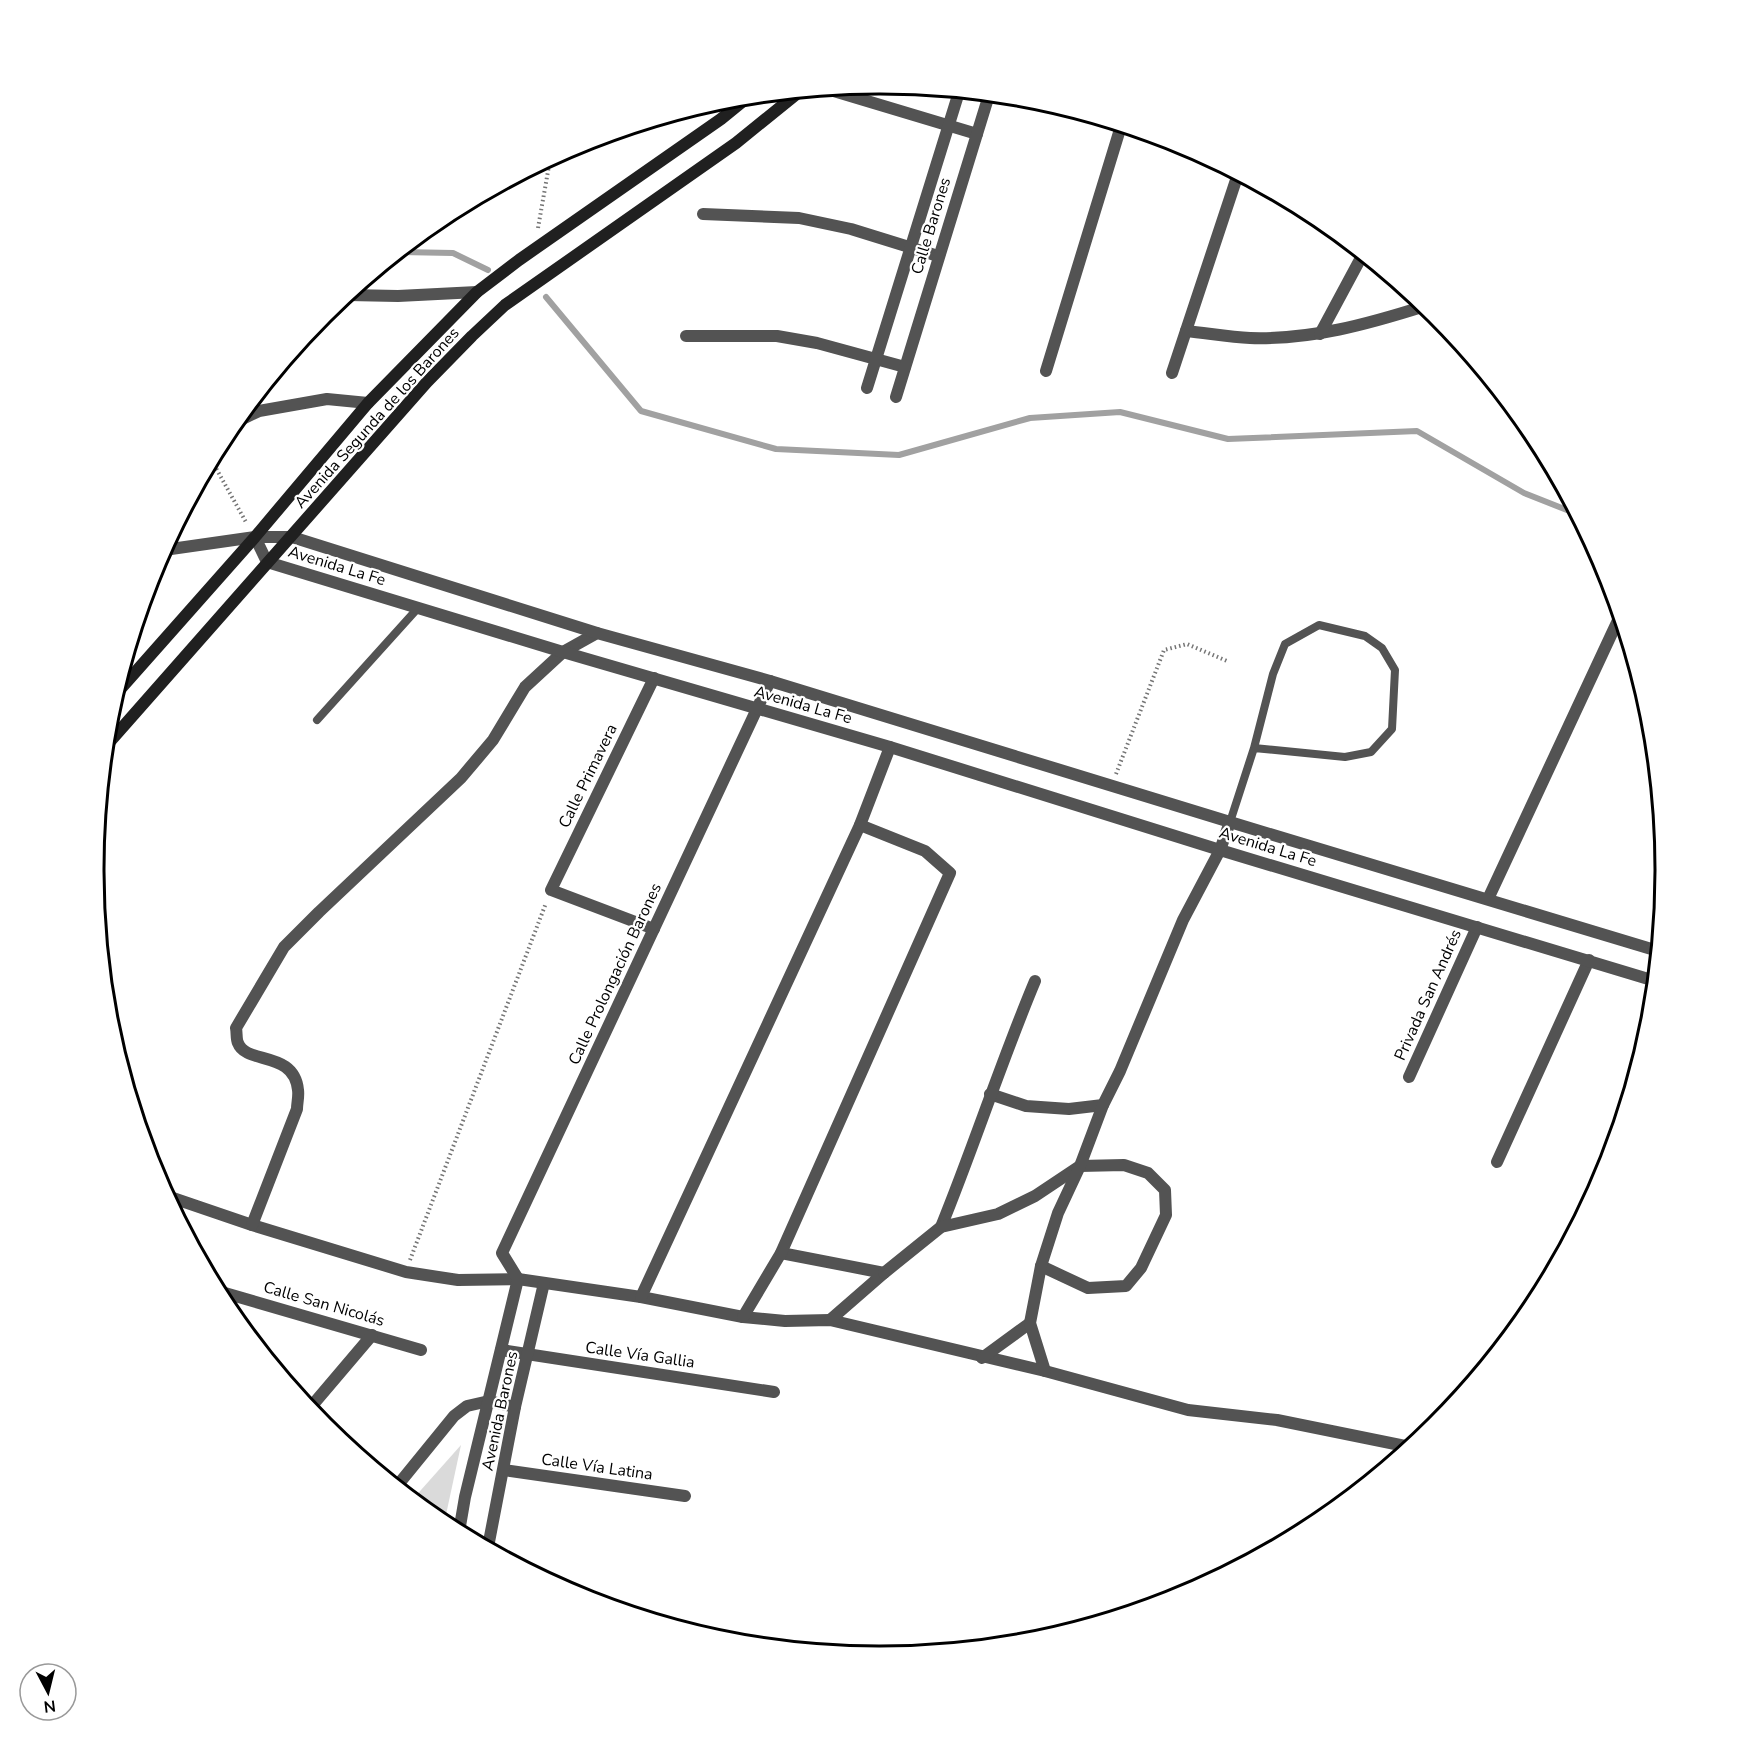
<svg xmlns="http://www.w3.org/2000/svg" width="1760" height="1740" viewBox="0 0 1760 1740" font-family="'Nunito Sans',sans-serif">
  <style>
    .green { fill: #dadada }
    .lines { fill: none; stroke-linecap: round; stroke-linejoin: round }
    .stream { stroke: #a1a1a1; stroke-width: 6 }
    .path { stroke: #757575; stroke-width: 4; stroke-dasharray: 1.5 3; stroke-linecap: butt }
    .service { stroke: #535353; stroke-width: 8 }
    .minor { stroke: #535353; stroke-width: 12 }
    .tertiary { stroke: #535353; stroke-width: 12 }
    .secondary { stroke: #202020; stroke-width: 12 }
    .labels { text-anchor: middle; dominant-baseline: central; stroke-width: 4.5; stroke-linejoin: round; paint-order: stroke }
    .street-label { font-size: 16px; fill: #000; stroke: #fff }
    .rim { fill: none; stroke: #000; stroke-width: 3 }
  </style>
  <rect width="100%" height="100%" fill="#fff"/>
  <polygon class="green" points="461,1445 444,1524 413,1499"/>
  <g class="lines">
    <g class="stream">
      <polyline points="400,252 453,253 488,270"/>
      <polyline points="546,297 641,411 776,449 899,455 1030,418 1120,412 1228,439 1417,431 1524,493 1577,514"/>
    </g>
    <g class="path">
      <polyline points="538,228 550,160"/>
      <polyline points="212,461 247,524"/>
      <polyline points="1116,774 1164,650 1187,644 1227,661"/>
      <polyline points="410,1260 546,903"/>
    </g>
    <g class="service">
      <polyline points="317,720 418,608"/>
      <polyline points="1230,822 1254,748 1273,674 1285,644 1319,625 1365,636 1382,648 1395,670 1392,729 1371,752 1345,757 1254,748"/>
    </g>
    <g class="minor">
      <polyline points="827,89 977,134"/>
      <polyline points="703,214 799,218 851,229 938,256"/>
      <polyline points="348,295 398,296 477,292"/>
      <path d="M 1186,331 C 1207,333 1229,337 1250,338 C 1311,340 1368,324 1425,306"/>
      <polyline points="1320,334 1363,254"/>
      <polyline points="686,336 777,336 817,343 905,367"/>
      <polyline points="1046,371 1121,126"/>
      <polyline points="1172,373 1238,174"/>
      <polyline points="867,388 959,92"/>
      <polyline points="896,397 989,95"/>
      <polyline points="236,422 259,411 327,399 368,403"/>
      <polyline points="654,678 551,890 654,929"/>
      <polyline points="1488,899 1620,616"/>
      <polyline points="1409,1077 1477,927"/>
      <polyline points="990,1094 1026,1106 1069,1109 1103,1105"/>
      <polyline points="1497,1162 1589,960"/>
      <polyline points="167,1196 252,1225 406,1272 458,1280 518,1279 641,1297 743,1317 785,1321 830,1320 1045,1371 1188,1410 1277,1420 1410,1447"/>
      <path d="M 252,1225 L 297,1109 C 297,1103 299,1096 298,1090 C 294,1050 246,1065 238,1043 C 236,1039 237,1032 236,1028 L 284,947 L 319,912 L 461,778 L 493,740 L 525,687 L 563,652 L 597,633"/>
      <path d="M 941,1227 C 974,1146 1001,1062 1035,981"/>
      <polyline points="781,1253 884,1273 830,1320"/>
      <polyline points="884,1273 941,1227 998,1214 1035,1196 1080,1166 1124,1165 1148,1173 1165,1190 1166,1215 1141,1268 1126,1286 1088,1288 1041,1266"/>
      <polyline points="218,1291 421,1350"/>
      <polyline points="641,1297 860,825 890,747"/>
      <polyline points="743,1317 781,1253 950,873 925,851 860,825"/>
      <polyline points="501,1350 774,1392"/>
      <polyline points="982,1358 1030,1323"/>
      <polyline points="1045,1371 1030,1323 1041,1266 1058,1213 1080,1166 1103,1105 1120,1071 1183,920 1220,850 1230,822"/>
      <polyline points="310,1408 372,1335"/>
      <polyline points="504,1470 685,1496"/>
      <polyline points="397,1486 454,1416 467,1406 489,1401 515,1407"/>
      <polyline points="459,1532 465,1497 518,1279 502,1253 770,681"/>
      <polyline points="488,1547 515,1407 544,1283"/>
      <polyline points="602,1603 603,1603"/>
    </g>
    <g class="tertiary">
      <polyline points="255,537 267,562 563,652 890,747 1220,850 1655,981"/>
      <polyline points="164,550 255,537 292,537 597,633 770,681 1230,822 1658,951"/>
    </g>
    <g class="secondary">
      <polyline points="116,694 255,537 368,403 477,292 519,260 721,119 748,97"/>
      <polyline points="106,746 427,382 472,336 505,305 736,143 799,92"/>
    </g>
  </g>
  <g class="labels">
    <g class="street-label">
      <text transform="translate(931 226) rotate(-73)">Calle Barones</text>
      <text transform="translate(377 418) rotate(-48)">Avenida Segunda de los Barones</text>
      <text transform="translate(337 566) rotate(17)">Avenida La Fe</text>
      <text transform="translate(803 705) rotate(16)">Avenida La Fe</text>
      <text transform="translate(588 776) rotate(-64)">Calle Primavera</text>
      <text transform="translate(1268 847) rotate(17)">Avenida La Fe</text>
      <text transform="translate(615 974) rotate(-65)">Calle Prolongación Barones</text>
      <text transform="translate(1428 995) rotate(-66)">Privada San Andrés</text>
      <text transform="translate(324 1304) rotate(16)">Calle San Nicolás</text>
      <text transform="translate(640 1355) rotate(8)">Calle Vía Gallia</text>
      <text transform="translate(500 1411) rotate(-78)">Avenida Barones</text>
      <text transform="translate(597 1467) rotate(8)">Calle Vía Latina</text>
    </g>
  </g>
  <path d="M0 0H1760V1740H0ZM879 94H880A775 775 0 0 1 1655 869V871A775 775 0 0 1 880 1646H879A775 775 0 0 1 104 871V869A775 775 0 0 1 879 94Z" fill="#fff" fill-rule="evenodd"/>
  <path class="rim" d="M879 94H880A775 775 0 0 1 1655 869V871A775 775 0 0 1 880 1646H879A775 775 0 0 1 104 871V869A775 775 0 0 1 879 94Z"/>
  <g transform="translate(48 1692) rotate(173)"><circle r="28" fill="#ffffff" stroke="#999999" stroke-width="1.5"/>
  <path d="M0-4.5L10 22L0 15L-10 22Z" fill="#000000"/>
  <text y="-9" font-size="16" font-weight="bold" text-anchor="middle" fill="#000000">N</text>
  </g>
</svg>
